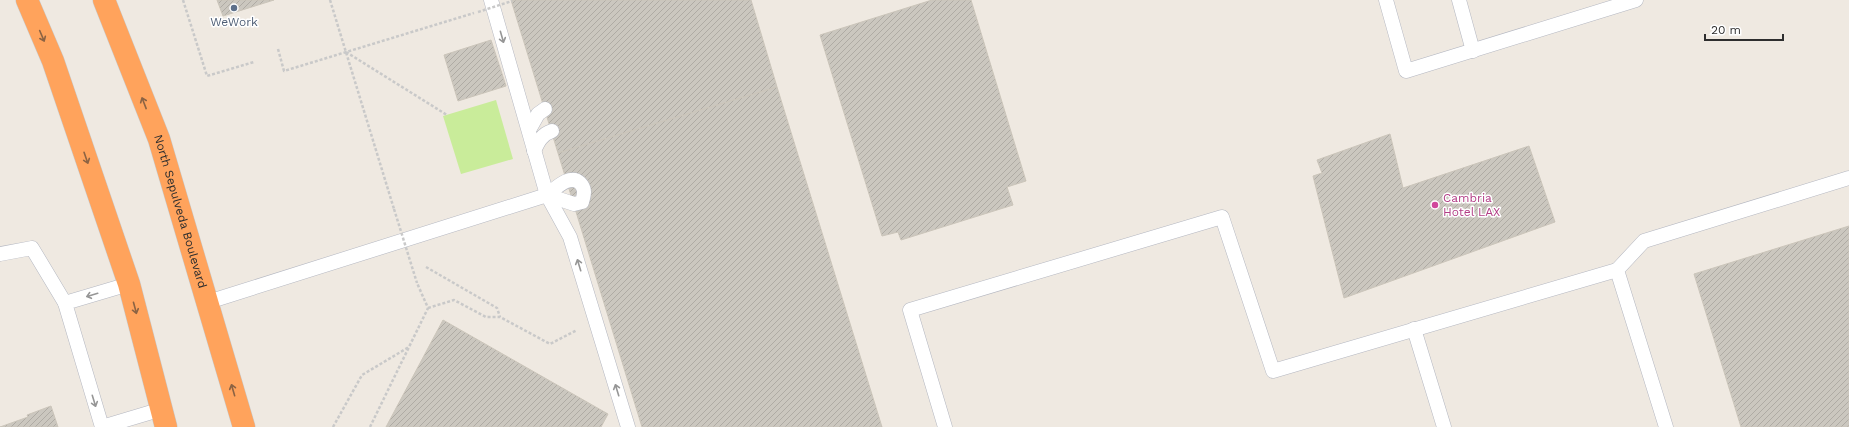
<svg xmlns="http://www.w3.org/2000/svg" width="1849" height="427" viewBox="0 0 1849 427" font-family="'Work Sans',sans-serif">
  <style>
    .pitch { fill: #c9ec9a }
    .building { fill: url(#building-hatch); stroke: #cbc5ba }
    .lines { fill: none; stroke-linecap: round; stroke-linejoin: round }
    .lane-casing { stroke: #b4b7c1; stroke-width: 15 }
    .highway-casing { stroke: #c9c9c9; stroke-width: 23 }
    .path { stroke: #c9c9c9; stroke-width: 2.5; stroke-dasharray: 3 2; stroke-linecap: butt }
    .lane { stroke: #fff; stroke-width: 14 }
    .highway { stroke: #ffa35c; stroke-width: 22 }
    .path-bridge { stroke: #c9c9c9; stroke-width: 2.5; stroke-dasharray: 3 2; stroke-linecap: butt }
    .oneway { stroke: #8c6343 }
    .oneway2 { stroke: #969696 }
    .service-dot { fill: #5c6f8a; stroke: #fff; stroke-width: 1.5 }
    .hotel-dot { fill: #d1479c; stroke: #fff; stroke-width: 1.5 }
    .labels { text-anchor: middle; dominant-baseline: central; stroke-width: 3; stroke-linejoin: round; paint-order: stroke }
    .service-label { font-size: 12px; fill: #4e5e75; stroke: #fff }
    .hotel-label { font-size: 12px; fill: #b23c85; stroke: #fff; text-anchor: start }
    .street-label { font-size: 12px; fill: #2e2e2e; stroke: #fff }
  </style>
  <defs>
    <pattern id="building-hatch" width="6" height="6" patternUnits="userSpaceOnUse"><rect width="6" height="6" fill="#cbc7bf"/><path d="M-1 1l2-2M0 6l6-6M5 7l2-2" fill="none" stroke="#afaba4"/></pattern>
  </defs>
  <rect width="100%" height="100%" fill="#efe9e1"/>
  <polygon class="pitch" points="496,100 513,159 461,174 443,116"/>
  <g class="building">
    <polygon points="217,0 274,0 223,16"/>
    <polygon points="511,0 751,0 777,87 558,153"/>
    <polygon points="932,0 971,0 1026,181 1007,187 1013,205 901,240 898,232 882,236 820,35"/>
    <polygon points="491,40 506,86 458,101 444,55"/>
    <polygon points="777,87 882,427 642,427 558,153"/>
    <polygon points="1390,134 1403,188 1529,146 1555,222 1344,298 1313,176 1322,173 1317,160"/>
    <polygon points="1849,226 1849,427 1741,427 1694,274"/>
    <polygon points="443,320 608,414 601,427 386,427"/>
    <polygon points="51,406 58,427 0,427 28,417 27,415"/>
  </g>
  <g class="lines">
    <defs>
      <g id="lane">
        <polyline points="491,0 547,195 570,237 628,427"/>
        <polyline points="1386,0 1406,71 1636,0"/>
        <polyline points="1459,0 1473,51"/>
        <polyline points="529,130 538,114 545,109"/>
        <path d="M 534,151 C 538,142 542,134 552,131"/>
        <polyline points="0,254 32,248 65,303"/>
        <polyline points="129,284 65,303 102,427 162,409"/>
        <path d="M 208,302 L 547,195 C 555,189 570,173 580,183 C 586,189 584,195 582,202 L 574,204 L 547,195"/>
        <polyline points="1414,329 1444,427"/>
        <polyline points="945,427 910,310 1222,217 1273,371 1617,270"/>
        <polyline points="1666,427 1617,270 1644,241 1849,178"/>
      </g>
      <g id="highway">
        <polyline points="27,0 53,61 129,284 166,427"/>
        <path id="s1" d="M 104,0 L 159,139 L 244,427"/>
      </g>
    </defs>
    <use href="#lane" class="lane-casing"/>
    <use href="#highway" class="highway-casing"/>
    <g class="path">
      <polyline points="183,0 207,76 254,62"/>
      <polyline points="330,0 394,209"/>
      <polyline points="278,49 284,71 474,13"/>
      <polyline points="346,52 447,115"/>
      <polyline points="426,267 497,308 500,317"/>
      <polyline points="428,308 454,300 486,317 500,317 550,344 577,330"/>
      <polyline points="333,427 362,375 409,347"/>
      <polyline points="370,427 428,308 417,283"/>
    </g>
    <use href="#lane" class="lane"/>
    <use href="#highway" class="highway"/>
    <g class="path-bridge">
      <polyline points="478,12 512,1"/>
      <polyline points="394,209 417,283"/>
    </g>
  </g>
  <defs><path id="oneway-shaft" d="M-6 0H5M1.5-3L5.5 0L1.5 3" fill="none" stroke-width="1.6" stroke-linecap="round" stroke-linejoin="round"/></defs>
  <g class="oneway">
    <use href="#oneway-shaft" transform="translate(42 36) rotate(67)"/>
    <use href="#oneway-shaft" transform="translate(144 103) rotate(-111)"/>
    <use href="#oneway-shaft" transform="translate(86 158) rotate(71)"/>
    <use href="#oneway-shaft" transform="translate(135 308) rotate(75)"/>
    <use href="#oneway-shaft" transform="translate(233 390) rotate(-106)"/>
  </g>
  <g class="oneway2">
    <use href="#oneway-shaft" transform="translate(502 37) rotate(74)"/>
    <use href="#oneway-shaft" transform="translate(579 265) rotate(-107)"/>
    <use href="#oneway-shaft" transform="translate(92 295) rotate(163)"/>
    <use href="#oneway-shaft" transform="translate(617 390) rotate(-107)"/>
    <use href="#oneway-shaft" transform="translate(94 401) rotate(73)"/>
  </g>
  <circle class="service-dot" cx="234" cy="8" r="4"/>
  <circle class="hotel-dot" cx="1435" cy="205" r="4"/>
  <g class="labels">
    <g class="service-label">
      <text x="234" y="22">WeWork</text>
    </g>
    <g class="hotel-label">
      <text x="1443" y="198">Cambria<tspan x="1443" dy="14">Hotel LAX</tspan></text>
    </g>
    <g class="street-label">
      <text stroke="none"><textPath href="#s1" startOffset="225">North Sepulveda Boulevard</textPath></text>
    </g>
  </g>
  <path d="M1705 34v6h78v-6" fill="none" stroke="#2e2e2e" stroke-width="2"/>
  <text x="1711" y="34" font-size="12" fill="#2e2e2e" stroke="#ffffff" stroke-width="3" paint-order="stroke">20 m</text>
</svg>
